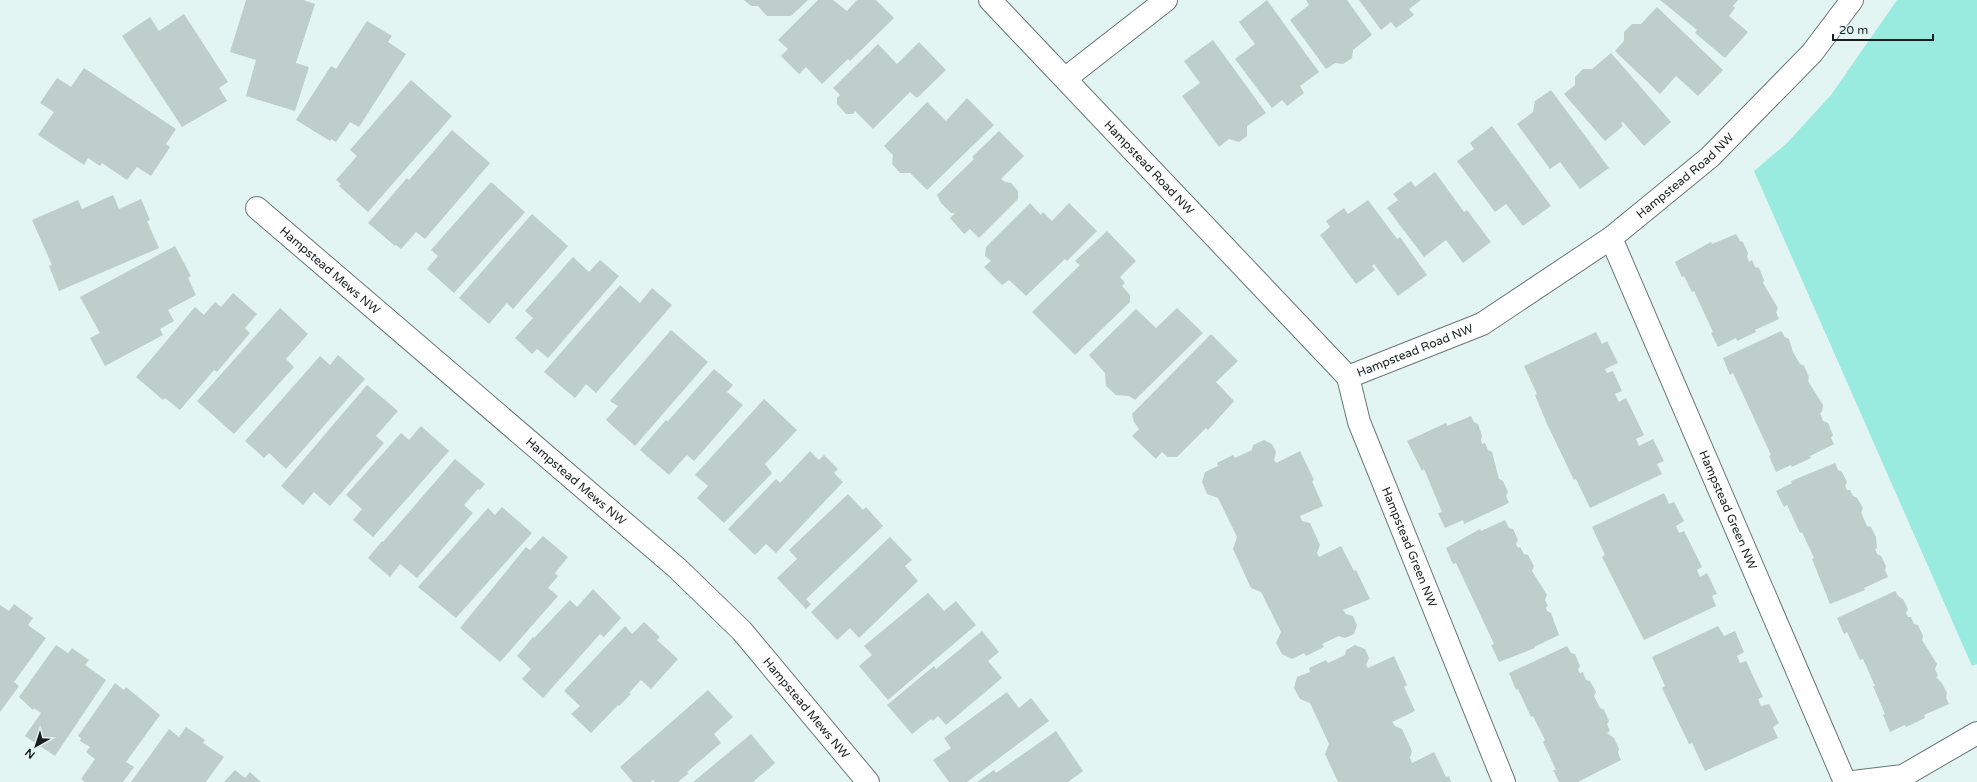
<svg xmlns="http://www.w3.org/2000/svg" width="1977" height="782" viewBox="0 0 1977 782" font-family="'Varela Round',sans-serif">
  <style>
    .green { fill: #99ebdf }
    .building { fill: #bdcecb }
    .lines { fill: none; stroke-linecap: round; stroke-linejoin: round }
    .minor-casing { stroke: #687875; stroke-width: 24 }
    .minor { stroke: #fff; stroke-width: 22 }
    .labels { text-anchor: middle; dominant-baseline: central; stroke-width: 4; stroke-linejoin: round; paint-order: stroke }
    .street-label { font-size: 12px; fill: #181e1d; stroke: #e3f5f2 }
  </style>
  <rect width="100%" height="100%" fill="#e3f5f2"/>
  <polygon class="green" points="1897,0 1977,0 1977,664 1972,666 1754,171 1787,143 1831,95"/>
  <g class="building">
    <polygon points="246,0 303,0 315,4 296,63 309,67 295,111 246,96 256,60 230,52"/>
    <polygon points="744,0 808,0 791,16 767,16 758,6 751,6"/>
    <polygon points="818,0 833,0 847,11 857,0 876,0 894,18 850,61 848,59 822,84 806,67 799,74 781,56 788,49 778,40"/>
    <polygon points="1267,0 1319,72 1300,86 1304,93 1287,106 1282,100 1272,108 1235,59 1255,44 1239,22"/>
    <polygon points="1306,0 1347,0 1372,35 1353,50 1352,58 1343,64 1335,63 1326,69 1290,20 1309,5"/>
    <polygon points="1359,0 1421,0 1409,9 1414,15 1396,28 1391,22 1381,30"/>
    <polygon points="1660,0 1738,0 1733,6 1735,8 1729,16 1748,32 1725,58 1695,33 1697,30"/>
    <polygon points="1657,7 1723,70 1698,96 1676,76 1660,94 1615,51 1624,41 1624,32 1632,24 1641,24"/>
    <polygon points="184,14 228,82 219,88 227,101 182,127 122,36 150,17 159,31"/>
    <polygon points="367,21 392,36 388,42 406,54 359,127 350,122 336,142 331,139 330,141 296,120 331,66 336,69"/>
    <polygon points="1213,40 1266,113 1247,126 1247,136 1239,142 1229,139 1219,147 1182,96 1200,83 1184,61"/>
    <polygon points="919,42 946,70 917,98 910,92 873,129 855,111 853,114 846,114 837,104 837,98 840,95 833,88 878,44 897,64"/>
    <polygon points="1611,53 1671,122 1644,146 1623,122 1621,123 1623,126 1605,141 1564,94 1575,85 1575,77 1583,69 1592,69"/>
    <polygon points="84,68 176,129 166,144 170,147 151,176 137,167 127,180 102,163 100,166 88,158 84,165 38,135 54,112 40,103 57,78 71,87"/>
    <polygon points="411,80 452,116 368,212 339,186 341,184 336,180 357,156 350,150"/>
    <polygon points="1551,90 1609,168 1580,189 1560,162 1550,169 1517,124 1533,112 1535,101"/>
    <polygon points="967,98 994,125 927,190 910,173 900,173 892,164 893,155 884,146 927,102 946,121"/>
    <polygon points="1492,126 1551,206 1523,226 1506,204 1495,212 1457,161 1474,149 1470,143"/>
    <polygon points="452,130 490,163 425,239 416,232 401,249 396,245 395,246 368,223 407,178 409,180"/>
    <polygon points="999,131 1024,156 1001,179 1005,182 1011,183 1018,191 1018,199 979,238 970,229 964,234 950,218 955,213 951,213 941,203 937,195 974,159 972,157"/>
    <polygon points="1435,172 1464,212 1467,210 1491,242 1463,263 1446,240 1424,257 1387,208 1398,200 1393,194 1411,181 1415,187"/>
    <polygon points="491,182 525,212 454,293 427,269 438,256 431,250"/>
    <polygon points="113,195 119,209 141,199 150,220 147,221 159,248 59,291 49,266 52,265 32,220 78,200 82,209"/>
    <polygon points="1368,200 1397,239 1400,237 1427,275 1398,296 1374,264 1372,266 1375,270 1356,284 1320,235 1330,227 1326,221 1344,208 1348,214"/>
    <polygon points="1030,203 1041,215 1043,212 1052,221 1069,203 1097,231 1067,261 1065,259 1026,296 1009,280 1002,285 984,267 991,261 985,256 986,247"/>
    <polygon points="532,214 568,246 513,309 507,303 489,324 459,298"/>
    <polygon points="1107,231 1136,261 1120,277 1125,283 1122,286 1130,295 1130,302 1075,355 1032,312 1080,265 1075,261"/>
    <polygon points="1736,234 1740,241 1743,242 1748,253 1747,257 1749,262 1752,260 1755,267 1759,268 1764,280 1763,283 1778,308 1776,312 1779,319 1755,330 1756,332 1737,341 1736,338 1718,347 1711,333 1713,332 1694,291 1692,292 1684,276 1682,277 1675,262 1711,242 1712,244"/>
    <polygon points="175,246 191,276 188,278 196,295 168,310 174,321 160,329 163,335 105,366 90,338 100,333 80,297"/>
    <polygon points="573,257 589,272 600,260 619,276 548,358 537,349 532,354 515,338 533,318 525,311"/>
    <polygon points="620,285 640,303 652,288 672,305 596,393 586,384 575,398 544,372"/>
    <polygon points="233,293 257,314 245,328 250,333 217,372 214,370 180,410 165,398 163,400 136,377 195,307 204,315 215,302 221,307"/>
    <polygon points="280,308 308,334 286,359 294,367 234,434 197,401"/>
    <polygon points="1177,308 1203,333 1135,400 1129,396 1116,395 1106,386 1105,373 1089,355 1136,309 1156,328"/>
    <polygon points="671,330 708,362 635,446 606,420 618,406 610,401"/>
    <polygon points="1781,331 1785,337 1789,339 1793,352 1800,364 1804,366 1809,377 1808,381 1823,405 1822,412 1820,413 1823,421 1828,423 1833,435 1831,438 1834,444 1810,456 1811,458 1792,467 1791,465 1776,472 1769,456 1771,455 1733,373 1730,375 1723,358"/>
    <polygon points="1596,332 1602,344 1607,341 1618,363 1605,369 1607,373 1613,371 1622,391 1615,394 1619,402 1626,398 1644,435 1636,439 1639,446 1653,439 1664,461 1657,464 1662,474 1590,508 1576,479 1574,480 1547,424 1535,395 1537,394 1524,366"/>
    <polygon points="1211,334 1238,361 1216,382 1234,401 1208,430 1206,428 1177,457 1168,457 1162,452 1156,459 1132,436 1139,429 1134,422 1132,414"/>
    <polygon points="338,355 365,379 286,469 269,453 264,458 245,441 320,356 330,365"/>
    <polygon points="714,369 733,385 727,392 743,405 694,461 687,455 669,475 640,450 666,420 668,421"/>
    <polygon points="367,385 398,411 376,436 384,443 330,506 314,492 303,505 281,486"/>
    <polygon points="764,399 797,430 765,464 772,473 724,523 697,498 708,486 695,475"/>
    <polygon points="1471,416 1474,422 1478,424 1482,436 1481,439 1482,444 1485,443 1488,450 1492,452 1499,479 1503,481 1508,492 1506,496 1509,503 1464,524 1463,520 1445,528 1438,513 1442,512 1424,469 1422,471 1407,441 1446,423 1447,426"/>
    <polygon points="421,426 449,451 373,537 353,520 362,509 346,495 401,433 409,440"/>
    <polygon points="1264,440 1272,444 1276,452 1274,460 1276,463 1300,451 1314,480 1312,481 1323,506 1300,516 1302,521 1310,523 1320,545 1317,553 1319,557 1341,546 1354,571 1356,570 1370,599 1343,610 1346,614 1353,616 1357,625 1354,634 1345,638 1339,636 1322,644 1324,647 1306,656 1304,653 1292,659 1282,654 1276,643 1281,632 1261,592 1251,588 1233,549 1237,537 1218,498 1207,494 1202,482 1205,472 1218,466 1217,463 1233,455 1235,458 1252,450 1253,445"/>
    <polygon points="810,451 819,460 824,455 838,469 834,473 843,482 776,553 766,544 755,555 728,529 776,479 780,483"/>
    <polygon points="455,459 485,484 480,490 478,489 464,505 473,513 417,578 400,564 390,577 368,558 382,541 383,542"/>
    <polygon points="1835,463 1838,470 1842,472 1847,482 1845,486 1847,490 1850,490 1853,496 1857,498 1863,508 1861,512 1867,526 1871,527 1876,537 1877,548 1875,549 1877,554 1881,556 1886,566 1885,570 1888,577 1864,588 1865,590 1830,604 1812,559 1814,558 1802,532 1800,533 1787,505 1784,507 1776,491 1792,483 1791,481"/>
    <polygon points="1664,493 1669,504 1674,502 1684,521 1676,526 1679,533 1684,531 1702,567 1697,570 1700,577 1707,573 1717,594 1712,596 1716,606 1644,640 1602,557 1605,555 1592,527"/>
    <polygon points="848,494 863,510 866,507 883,526 806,599 811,604 806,609 777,578 797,559 789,550"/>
    <polygon points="502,507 532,533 456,618 418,587 488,508 495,515"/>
    <polygon points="1505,520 1509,528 1513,529 1518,540 1516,544 1518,548 1520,547 1524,554 1528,555 1534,566 1532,571 1547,595 1545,600 1548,606 1546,607 1547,611 1551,613 1559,635 1534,647 1535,648 1499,662 1491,645 1494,644 1456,563 1453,564 1446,548 1480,529 1481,531"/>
    <polygon points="543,536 568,557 555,573 558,576 548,588 558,596 500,662 460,628 526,547 530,550"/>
    <polygon points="890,537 912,560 905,566 918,581 859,638 850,628 837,640 811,612"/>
    <polygon points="593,589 621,618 604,637 600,634 543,698 522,679 531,669 517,656 533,637 534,638 570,600 577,607"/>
    <polygon points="1895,591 1899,597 1903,599 1908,609 1906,613 1908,617 1911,617 1914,624 1918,625 1923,636 1922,640 1937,664 1935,669 1938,676 1936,677 1942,683 1947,693 1946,698 1949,704 1924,715 1925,718 1906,727 1905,725 1890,732 1883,715 1885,714 1873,686 1875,686 1863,659 1860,660 1847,632 1844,634 1837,618"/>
    <polygon points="928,593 944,611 956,601 976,625 888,700 859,666 872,655 864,646"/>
    <polygon points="14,604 33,618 28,625 46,638 14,682 19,686 0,712 0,605 9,611"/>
    <polygon points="644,622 660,637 657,640 678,659 651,689 641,680 629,693 631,694 619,706 618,705 591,733 571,714 580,706 564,691 625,626 632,634"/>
    <polygon points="1718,626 1724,636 1735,631 1744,652 1737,656 1740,663 1746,661 1763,697 1758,699 1761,706 1769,704 1779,723 1773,727 1778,738 1705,771 1692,743 1689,744 1662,688 1665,686 1652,657"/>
    <polygon points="982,631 999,652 988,661 1002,678 946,725 938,716 933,721 931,719 912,734 887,705 934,666 936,669"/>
    <polygon points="56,645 68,653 72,648 89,660 85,665 106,680 55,756 25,736 41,713 34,708 33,710 19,697"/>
    <polygon points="1355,645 1365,649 1369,658 1366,665 1368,668 1394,656 1407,685 1404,687 1415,711 1392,722 1395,726 1402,729 1412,751 1410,758 1412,763 1434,752 1446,777 1449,776 1451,782 1338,782 1325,754 1329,744 1310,703 1300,699 1294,688 1297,677 1310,672 1309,668 1326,660 1328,663 1345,655 1346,650"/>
    <polygon points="1567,646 1571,653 1575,654 1580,666 1578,670 1580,673 1583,672 1586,680 1590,681 1596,692 1594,696 1600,708 1604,710 1609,721 1607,724 1610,731 1607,733 1614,738 1619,749 1618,753 1621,760 1578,782 1559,782 1553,770 1556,770 1543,742 1545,740 1533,716 1531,717 1518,689 1516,690 1509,673"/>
    <polygon points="115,683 124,690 126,687 160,715 126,762 134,767 123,782 85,782 81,779 95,759 86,752 90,747 80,741 81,738 78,736"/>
    <polygon points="708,690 733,717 714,734 721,743 687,772 689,773 678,782 655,782 653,780 650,782 633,782 620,767"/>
    <polygon points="1007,692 1019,708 1031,698 1049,721 967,782 949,782 933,760 951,748 944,738"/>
    <polygon points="186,727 205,740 203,743 224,757 206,782 131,782 169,729 179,737"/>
    <polygon points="1056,731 1083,771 1068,782 977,782 994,770 996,773"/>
    <polygon points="751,734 775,763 753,782 693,782"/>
    <polygon points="235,770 245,778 250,772 261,782 224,782"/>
  </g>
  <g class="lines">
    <defs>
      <g id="minor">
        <path id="s1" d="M 990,0 L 1348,377"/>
        <polyline points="1066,78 1166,0"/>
        <path id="s2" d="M 257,208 L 677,568 L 742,631 L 868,782"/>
        <path id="s3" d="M 1611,238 L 1845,782"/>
        <path id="s4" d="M 1348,377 L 1482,324 L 1611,238 L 1710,157 L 1812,53 L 1852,0"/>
        <path id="s5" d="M 1348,377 L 1359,422 L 1504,782"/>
        <polyline points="1853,782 1903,776 1977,733"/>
      </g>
    </defs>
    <use href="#minor" class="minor-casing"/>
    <use href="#minor" class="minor"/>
  </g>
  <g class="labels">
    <g class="street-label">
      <text stroke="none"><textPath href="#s1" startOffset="231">Hampstead Road NW</textPath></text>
      <text stroke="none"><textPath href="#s4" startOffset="396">Hampstead Road NW</textPath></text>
      <text stroke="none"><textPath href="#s2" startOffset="96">Hampstead Mews NW</textPath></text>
      <text stroke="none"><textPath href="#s4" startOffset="72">Hampstead Road NW</textPath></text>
      <text stroke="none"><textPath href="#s2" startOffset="420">Hampstead Mews NW</textPath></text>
      <text stroke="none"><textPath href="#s3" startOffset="296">Hampstead Green NW</textPath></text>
      <text stroke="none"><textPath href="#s5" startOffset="181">Hampstead Green NW</textPath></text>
      <text stroke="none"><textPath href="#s2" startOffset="744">Hampstead Mews NW</textPath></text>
    </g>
  </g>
  <g transform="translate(36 746) rotate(219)" stroke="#e3f5f2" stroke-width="3" paint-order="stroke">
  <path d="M0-3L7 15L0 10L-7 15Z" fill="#181e1d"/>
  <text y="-6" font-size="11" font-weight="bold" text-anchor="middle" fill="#181e1d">N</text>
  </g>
  <path d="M1833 34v6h100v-6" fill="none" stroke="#181e1d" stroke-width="2"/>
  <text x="1839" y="34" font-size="12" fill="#181e1d" stroke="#e3f5f2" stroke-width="3" paint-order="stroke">20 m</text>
</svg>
